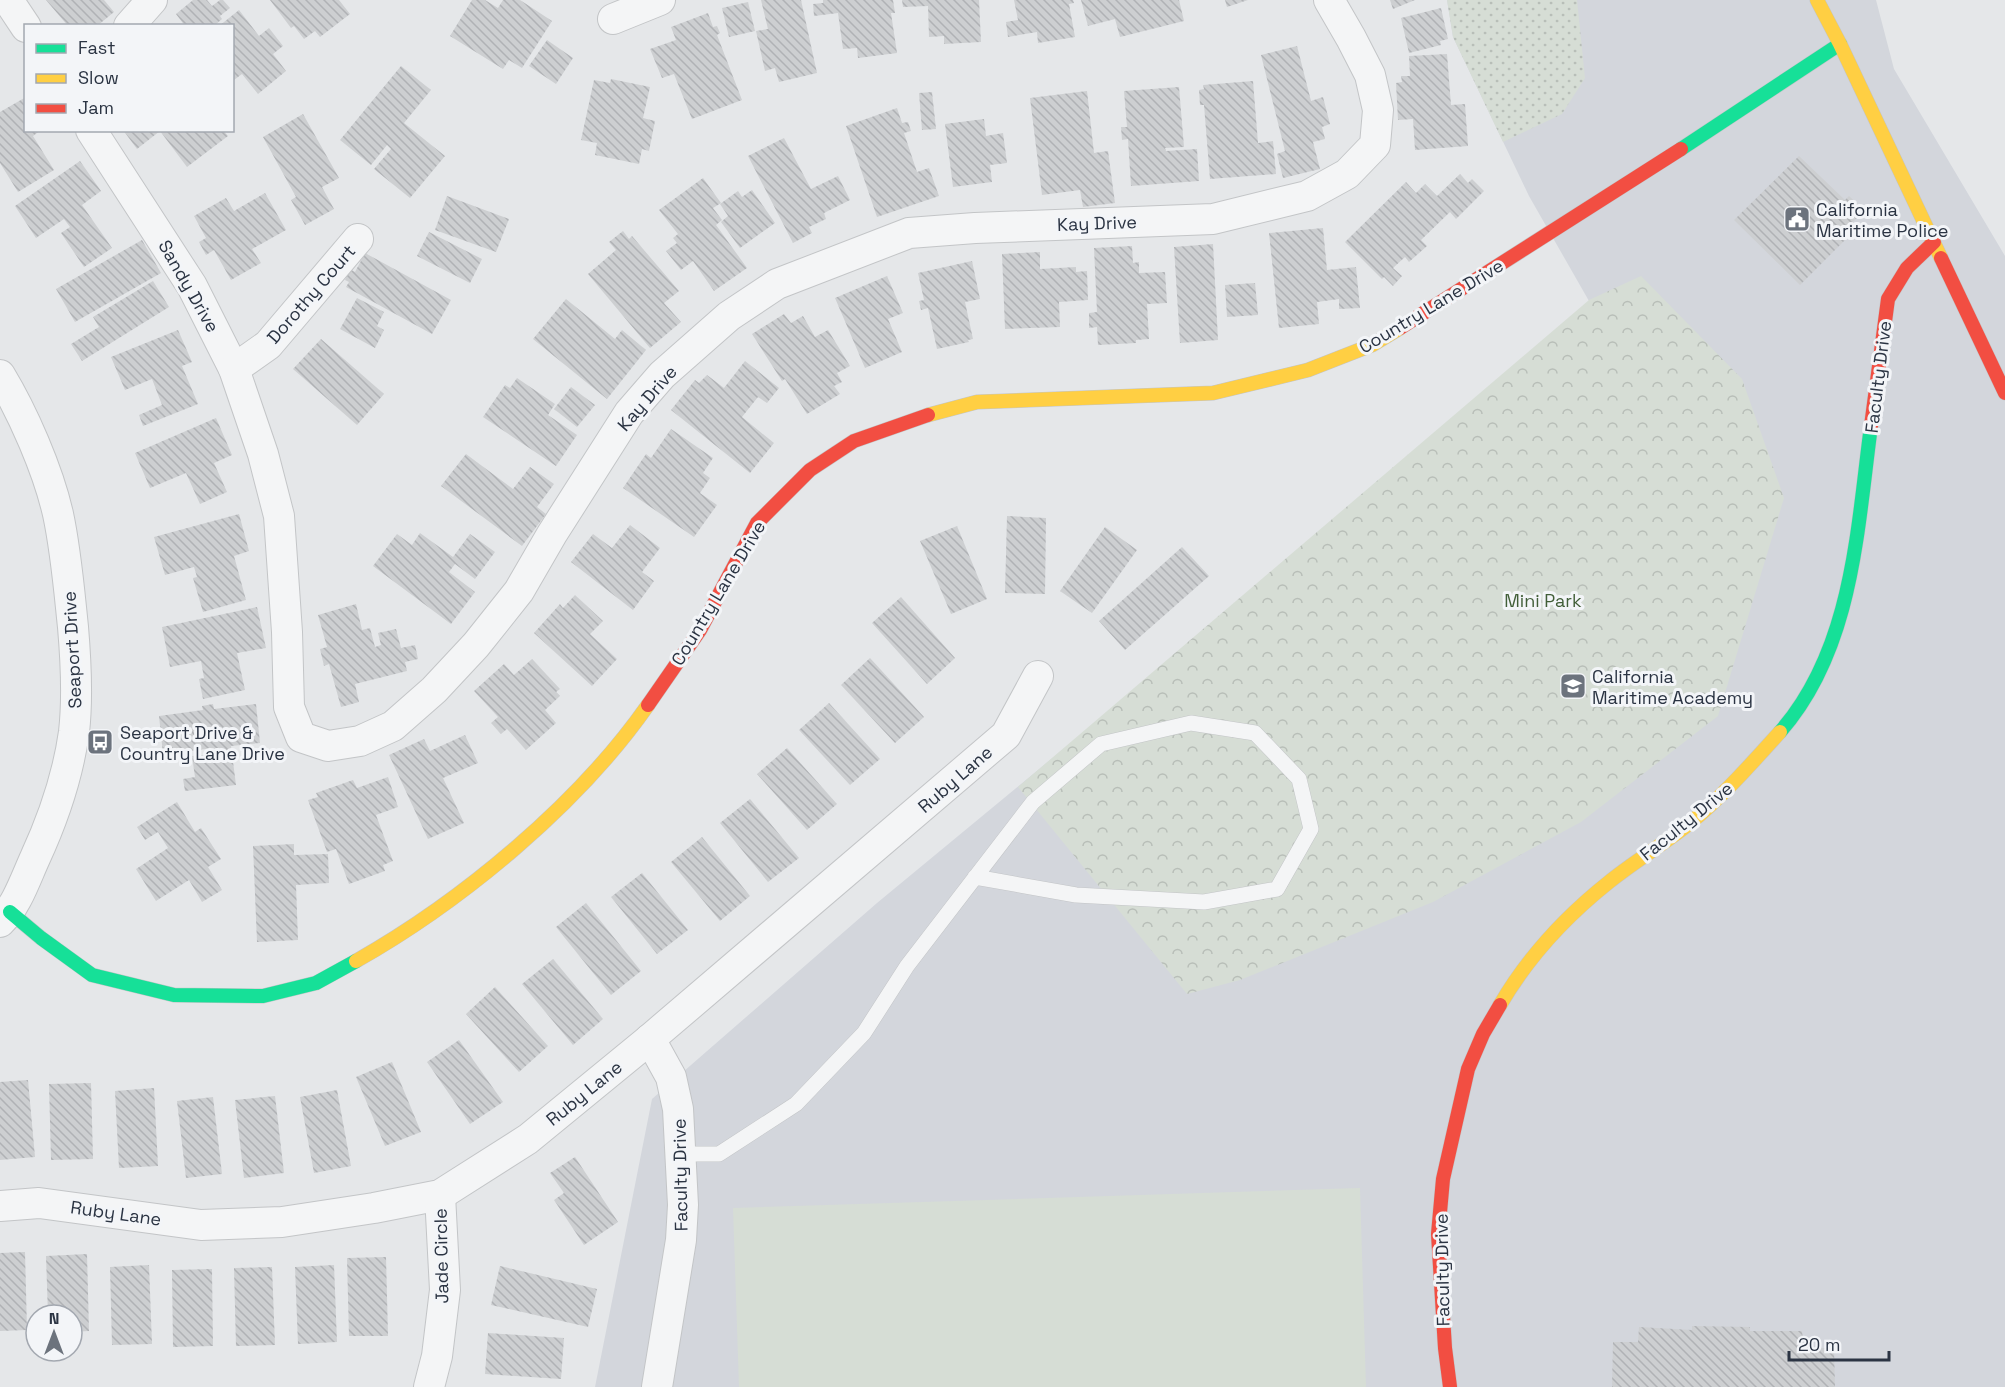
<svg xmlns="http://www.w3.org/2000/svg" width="2005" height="1387" viewBox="0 0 2005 1387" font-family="'Space Grotesk',sans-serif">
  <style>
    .built { fill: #d3d6dc }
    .grass { fill: url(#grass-dots) }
    .forest { fill: url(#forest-crowns) }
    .pitch { fill: #d6ddd5 }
    .building { fill: url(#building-back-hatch) }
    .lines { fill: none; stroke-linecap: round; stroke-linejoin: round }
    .lane-casing { stroke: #c3c5c7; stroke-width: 16 }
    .street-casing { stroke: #c3c5c7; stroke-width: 32 }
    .fast-casing { stroke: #c3c5c7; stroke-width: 15 }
    .slow-casing { stroke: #c3c5c7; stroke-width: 15 }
    .jam-casing { stroke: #c3c5c7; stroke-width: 15 }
    .lane { stroke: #f4f5f6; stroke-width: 15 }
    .street { stroke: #f4f5f6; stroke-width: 30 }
    .fast { stroke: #16e098; stroke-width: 14 }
    .slow { stroke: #ffcf43; stroke-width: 14 }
    .jam { stroke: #f24e42; stroke-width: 14 }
    .labels { text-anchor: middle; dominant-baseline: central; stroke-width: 6; stroke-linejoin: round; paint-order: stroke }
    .poi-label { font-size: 18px; fill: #2b3443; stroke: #f3f5f8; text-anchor: start }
    .street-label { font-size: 18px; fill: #2b3443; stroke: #f3f5f8 }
    .park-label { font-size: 18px; fill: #415e38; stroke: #f3f5f8 }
  </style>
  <defs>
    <pattern id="grass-dots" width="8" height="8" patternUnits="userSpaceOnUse" patternTransform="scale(1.5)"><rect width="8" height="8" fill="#d6ddd5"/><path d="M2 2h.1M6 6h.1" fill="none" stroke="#b8beb8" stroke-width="1.8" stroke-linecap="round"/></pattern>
    <pattern id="forest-crowns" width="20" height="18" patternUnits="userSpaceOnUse" patternTransform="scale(1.5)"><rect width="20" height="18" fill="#d6ddd5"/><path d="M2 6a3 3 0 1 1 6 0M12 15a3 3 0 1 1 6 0" fill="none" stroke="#b8beb8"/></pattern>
    <pattern id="building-back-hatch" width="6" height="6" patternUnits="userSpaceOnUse" patternTransform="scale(1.5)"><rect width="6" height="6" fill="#cdcfd1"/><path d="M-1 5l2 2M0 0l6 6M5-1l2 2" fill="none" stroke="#b0b2b5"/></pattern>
  </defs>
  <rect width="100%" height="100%" fill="#e5e7e9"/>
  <polygon class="built" points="1447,0 1876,0 1894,69 2005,256 2005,1387 595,1387 652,1099 877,903 1263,584 1589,301 1529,196 1453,37"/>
  <polygon class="grass" points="1447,0 1577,0 1585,78 1562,114 1503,142 1453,37"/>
  <polygon class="forest" points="1641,276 1742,379 1784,498 1718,716 1581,822 1433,902 1240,980 1187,994 1018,787 1589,300"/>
  <polygon class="pitch" points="1360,1188 1366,1387 739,1387 733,1208"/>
  <g class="building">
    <polygon points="46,0 104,0 114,12 97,26 68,26"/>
    <polygon points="193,0 207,0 212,6 220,0 223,0 230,8 220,16 222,19 214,26 185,26 176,14"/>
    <polygon points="270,0 339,0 350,14 320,37 315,31 304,39 294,26 291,28"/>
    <polygon points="472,0 485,0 498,8 503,0 520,0 552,21 522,68 509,60 503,69 450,36"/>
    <polygon points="761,0 801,0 817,73 779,82 775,68 765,71 756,31 768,29"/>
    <polygon points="823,0 893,0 895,13 891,13 897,53 858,58 857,48 843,49 838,13 814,16 813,4 823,3"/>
    <polygon points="902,0 979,0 981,42 944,44 944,36 929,37 928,6 903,7"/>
    <polygon points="1014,0 1073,0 1074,3 1069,4 1075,37 1038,43 1037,32 1008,37 1006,22 1018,20"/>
    <polygon points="1081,0 1179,0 1184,21 1120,37 1115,19 1088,26"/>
    <polygon points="1225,0 1248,0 1227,7"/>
    <polygon points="1390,0 1415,0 1393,9"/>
    <polygon points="748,2 755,31 729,37 722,8"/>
    <polygon points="1441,8 1448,39 1440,41 1441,45 1409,53 1401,18"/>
    <polygon points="239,10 259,36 269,28 283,46 273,54 286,71 258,94 242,74 234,80 232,78 232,26 219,26"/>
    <polygon points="708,13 713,27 717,26 720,33 717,35 742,100 692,119 674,74 662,78 650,49 676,40 671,27"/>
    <polygon points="547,40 573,58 556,84 529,66"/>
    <polygon points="1297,46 1311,101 1323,97 1330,124 1322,127 1325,139 1313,142 1320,169 1283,178 1277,154 1285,151 1261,55"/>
    <polygon points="1447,54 1451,105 1465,104 1468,146 1415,150 1413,119 1398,120 1396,83 1402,82 1401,76 1410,76 1409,56"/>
    <polygon points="401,66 431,90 404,123 445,156 410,198 374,169 391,149 387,145 371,165 340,140"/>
    <polygon points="611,79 650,87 643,118 655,121 649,151 642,149 639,164 595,155 597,143 581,140 594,80 610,83"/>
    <polygon points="1253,81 1258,143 1273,141 1276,174 1210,179 1204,105 1200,105 1199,90 1204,89 1203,85"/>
    <polygon points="1179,87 1184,147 1165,148 1166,151 1197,149 1199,181 1131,186 1128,139 1122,140 1121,127 1127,127 1124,91"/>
    <polygon points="1087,91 1094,153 1108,151 1115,203 1083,207 1080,190 1042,195 1030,98"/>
    <polygon points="932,92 936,129 922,130 919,93"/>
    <polygon points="26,97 26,130 41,130 33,136 54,170 18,192 0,163 0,112"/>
    <polygon points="897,108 902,123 908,122 911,131 904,133 917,172 929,168 939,196 877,217 846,126"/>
    <polygon points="303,114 339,178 322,187 334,209 305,225 291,200 296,197 263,137"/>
    <polygon points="984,119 986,136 1003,133 1007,163 990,165 992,182 953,187 945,124"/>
    <polygon points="123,130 223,130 228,136 187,167 160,131 137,149"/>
    <polygon points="784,138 811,189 838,176 850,200 824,213 826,219 809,227 812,233 793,243 748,156"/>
    <polygon points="1799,156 1845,200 1849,196 1865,211 1845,229 1851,234 1800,285 1734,220"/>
    <polygon points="80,161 101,191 82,205 112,248 84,267 61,233 70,227 64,219 36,238 15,206"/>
    <polygon points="1460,174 1468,183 1472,179 1484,191 1456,219 1450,212 1421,240 1427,246 1409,262 1405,257 1393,268 1402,276 1393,286 1384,277 1382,279 1345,242 1406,182 1416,193 1425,184 1437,196"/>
    <polygon points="703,178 721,203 713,208 722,220 716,225 747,268 714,291 693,261 681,270 666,251 677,243 673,238 678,234 659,210"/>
    <polygon points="752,190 775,223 740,248 721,222 728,216 720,204 738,191 742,197"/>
    <polygon points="265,193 286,230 252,249 261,263 231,280 214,250 206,255 199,242 206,238 194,216 226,198 234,211"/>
    <polygon points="447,196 509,219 496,252 435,230"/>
    <polygon points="1323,228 1327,270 1356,267 1360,308 1339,309 1339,299 1317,302 1319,324 1279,328 1269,233"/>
    <polygon points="623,231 629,239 632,236 679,291 664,303 681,322 650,348 588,274 616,250 609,242"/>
    <polygon points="429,232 482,259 470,283 417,256"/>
    <polygon points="142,240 161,273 75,322 56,289"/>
    <polygon points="1213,244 1218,340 1180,343 1174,247"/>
    <polygon points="1132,246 1133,263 1139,262 1139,273 1165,272 1167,303 1147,304 1149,339 1136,340 1136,343 1098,345 1097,327 1089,328 1089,313 1097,312 1094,248"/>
    <polygon points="1040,252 1040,269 1076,267 1076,272 1087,271 1088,300 1059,302 1060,327 1005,329 1002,254"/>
    <polygon points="365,253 451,300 432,334 346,287 349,282 345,280 350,269 355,272"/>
    <polygon points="972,261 980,299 965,302 973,339 968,340 969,342 937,349 928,308 921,310 919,301 924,300 918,273"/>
    <polygon points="887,276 903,313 888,319 902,352 865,368 835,298"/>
    <polygon points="153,281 169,307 82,361 71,344 99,327 93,317"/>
    <polygon points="1255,283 1258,315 1227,317 1225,285"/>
    <polygon points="357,298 384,312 377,326 384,330 375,348 340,329"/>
    <polygon points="566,299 615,339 622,330 646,350 607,399 533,339"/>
    <polygon points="784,314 791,323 803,316 815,337 828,330 850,366 837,373 842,382 834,386 840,394 807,414 785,379 782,381 752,334"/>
    <polygon points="178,330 192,362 182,366 198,404 143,426 139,415 162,405 152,379 125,390 111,357"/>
    <polygon points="321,339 384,394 357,425 293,369"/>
    <polygon points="745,361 779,388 767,403 758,397 742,417 774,443 750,473 671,410 695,380 699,383 707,375 724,388"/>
    <polygon points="517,378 555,404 548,415 577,435 556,466 483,417 505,385 510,388"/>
    <polygon points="571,387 595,405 577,427 554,409"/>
    <polygon points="216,418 232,455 214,463 227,492 200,504 186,473 150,488 135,453"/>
    <polygon points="671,429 713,458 703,473 710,478 700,493 717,505 694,537 623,488 646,454 651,458"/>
    <polygon points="466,454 513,489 530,467 554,484 537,507 546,514 522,546 441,486"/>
    <polygon points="239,514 249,551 234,556 246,600 203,612 193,578 197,577 194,567 165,575 154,537"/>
    <polygon points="1007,516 1046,518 1045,594 1005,593"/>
    <polygon points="630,525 660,548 642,572 654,581 633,610 571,562 593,534 612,548"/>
    <polygon points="957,526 987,599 951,614 920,541"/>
    <polygon points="1105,527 1137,550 1092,613 1060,591"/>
    <polygon points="420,533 453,557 470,534 495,552 475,579 455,564 449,572 475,592 451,624 373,566 397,534 412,545"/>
    <polygon points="1182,547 1209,576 1125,650 1099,621"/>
    <polygon points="575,595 603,621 590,634 617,659 592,686 534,633 560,604 563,608"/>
    <polygon points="901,597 955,658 927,684 872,623"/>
    <polygon points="356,604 362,630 370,628 375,647 381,645 378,633 396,629 401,648 415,645 418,659 405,662 407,671 355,684 359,702 341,707 329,664 324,666 320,649 327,647 318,615"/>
    <polygon points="257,607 266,648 237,653 245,690 203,699 199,679 204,678 201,661 170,667 162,627"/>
    <polygon points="870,658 924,717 895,743 841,685"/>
    <polygon points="532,659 560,689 556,692 560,696 545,710 556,723 526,750 507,729 501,734 491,723 498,717 474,691 504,664 514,675"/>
    <polygon points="829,703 880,759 850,785 799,730"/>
    <polygon points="213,704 214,709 256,704 260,743 231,746 236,785 185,791 183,779 195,777 192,756 215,754 214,748 163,754 159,716 203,710 202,706"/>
    <polygon points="465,735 478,763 443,778 464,823 428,839 389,755 424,739 430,751"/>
    <polygon points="787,748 837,804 807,830 757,774"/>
    <polygon points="388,777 398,807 376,815 393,861 383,865 385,871 349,884 336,849 327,852 308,800 318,797 316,793 353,780 357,788"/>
    <polygon points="750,799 799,858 768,882 720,823"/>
    <polygon points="177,802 195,832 201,828 221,859 208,867 222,890 202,902 189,880 156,901 136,869 168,848 158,832 145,840 137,827"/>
    <polygon points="702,837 750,896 720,921 671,862"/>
    <polygon points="294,844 294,855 328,854 329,883 296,885 298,940 257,942 253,846"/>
    <polygon points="642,873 688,930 657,954 611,897"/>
    <polygon points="586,903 641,971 611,995 556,927"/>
    <polygon points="553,959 603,1019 573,1045 522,984"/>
    <polygon points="495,987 548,1046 519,1072 466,1014"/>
    <polygon points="459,1040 503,1102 470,1124 427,1062"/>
    <polygon points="392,1062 421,1132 385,1146 356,1077"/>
    <polygon points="28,1080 35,1157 0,1160 0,1082"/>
    <polygon points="91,1083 93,1159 51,1160 49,1084"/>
    <polygon points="154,1088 158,1166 119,1168 115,1091"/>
    <polygon points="337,1090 351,1166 314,1173 300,1097"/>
    <polygon points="275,1096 284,1173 244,1178 235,1100"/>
    <polygon points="213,1097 222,1174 186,1178 177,1101"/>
    <polygon points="575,1157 618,1222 584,1245 554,1200 564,1193 550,1173"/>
    <polygon points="25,1252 27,1330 0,1331 0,1253"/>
    <polygon points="87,1254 89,1331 72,1332 72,1315 48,1315 46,1256"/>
    <polygon points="386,1257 388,1336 349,1336 347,1258"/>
    <polygon points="149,1265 152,1344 112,1345 110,1267"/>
    <polygon points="334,1265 337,1342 298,1344 295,1267"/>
    <polygon points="500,1266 597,1289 588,1327 491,1305"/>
    <polygon points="272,1267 275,1345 236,1346 234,1268"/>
    <polygon points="212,1269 213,1346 173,1347 172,1270"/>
    <polygon points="1692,1326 1750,1327 1750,1331 1802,1331 1804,1348 1834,1348 1835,1387 1612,1387 1613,1342 1638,1342 1639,1327 1692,1330"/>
    <polygon points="488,1333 564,1338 561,1379 485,1374"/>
  </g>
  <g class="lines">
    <defs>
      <polyline id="lane" points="682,1154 719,1154 796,1104 864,1033 907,966 1033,802 1101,744 1191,723 1255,733 1299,779 1311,829 1277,889 1204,902 1076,895 975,877"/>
      <g id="street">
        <polyline points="8,0 26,27"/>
        <polyline points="613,19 660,0"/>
        <polyline points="129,26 152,0"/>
        <polyline points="91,130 192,286 234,369 263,454 279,516 287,632 289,707 301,737 328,746 360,741 393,726 434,690 476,645 519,591 552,534 629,413 662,375 729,316 777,284 909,233 975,228 1213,219 1307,196 1347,174 1375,145 1378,110 1370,75 1351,38 1329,0"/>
        <polyline points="234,369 268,345 358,239"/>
        <path d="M 0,375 C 23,413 48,470 58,514 C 66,551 69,589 73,627 C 76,662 78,697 74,732 C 68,775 53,819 35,858 C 25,880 17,905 0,922"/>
        <polyline points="650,1039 671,1077 678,1109 683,1205 681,1240 657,1387"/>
        <polyline points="0,1206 39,1203 201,1225 282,1222 374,1208 440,1195 528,1139 650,1039 1006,735 1038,676"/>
        <polyline points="429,1387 437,1356 445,1290 440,1195"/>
      </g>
      <g id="fast">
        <polyline points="1681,149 1840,44"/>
        <path d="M 1780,732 C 1853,649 1857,530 1871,426"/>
        <polyline points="10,912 41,938 92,975 174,995 263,996 316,983 356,961"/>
      </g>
      <g id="slow">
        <polyline points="1817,0 1840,44 1941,258"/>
        <polyline points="928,415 977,402 1213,393 1308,370 1372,345 1400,328"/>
        <path d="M 356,961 C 462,901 578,805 648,705"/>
        <path d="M 1500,1005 C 1528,957 1565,917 1609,882 C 1635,861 1664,844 1690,823 C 1723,796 1751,764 1780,732"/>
      </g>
      <g id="jam">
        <polyline points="1941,258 2005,393"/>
        <polyline points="1400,328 1681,149"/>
        <polyline points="1871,426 1888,299 1907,268 1934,242"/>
        <polyline points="648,705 700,630 757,523 810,470 854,441 928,415"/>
        <polyline points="1450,1387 1445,1348 1438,1234 1443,1179 1468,1069 1483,1034 1500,1005"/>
      </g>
    </defs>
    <use href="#lane" class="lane-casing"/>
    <use href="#street" class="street-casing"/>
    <use href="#fast" class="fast-casing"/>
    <use href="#slow" class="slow-casing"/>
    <use href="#jam" class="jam-casing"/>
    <use href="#lane" class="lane"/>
    <use href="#street" class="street"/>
    <use href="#fast" class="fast"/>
    <use href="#slow" class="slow"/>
    <use href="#jam" class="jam"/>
  </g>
  <defs>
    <symbol id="civic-square" viewBox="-11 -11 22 22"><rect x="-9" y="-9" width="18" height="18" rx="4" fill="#6c737d" stroke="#f3f5f8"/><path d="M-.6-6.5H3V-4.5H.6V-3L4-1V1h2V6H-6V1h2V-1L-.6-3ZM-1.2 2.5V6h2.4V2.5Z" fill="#fff"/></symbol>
    <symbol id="university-square" viewBox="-11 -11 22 22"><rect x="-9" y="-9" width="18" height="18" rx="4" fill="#6c737d" stroke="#f3f5f8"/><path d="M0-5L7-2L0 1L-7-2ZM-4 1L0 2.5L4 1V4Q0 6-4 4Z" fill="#fff"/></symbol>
    <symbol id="bus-square" viewBox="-11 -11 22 22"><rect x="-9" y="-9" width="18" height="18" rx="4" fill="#6c737d" stroke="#f3f5f8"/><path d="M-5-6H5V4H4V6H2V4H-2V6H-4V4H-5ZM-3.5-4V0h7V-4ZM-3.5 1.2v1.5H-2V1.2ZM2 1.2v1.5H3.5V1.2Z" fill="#fff"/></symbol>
  </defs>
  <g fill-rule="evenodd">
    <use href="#civic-square" x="1782" y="204" width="30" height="30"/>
    <use href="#university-square" x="1558" y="671" width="30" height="30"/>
    <use href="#bus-square" x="85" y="727" width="30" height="30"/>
  </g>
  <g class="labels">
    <g class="poi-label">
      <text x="1816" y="209">California<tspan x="1816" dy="21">Maritime Police</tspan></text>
      <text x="1592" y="676">California<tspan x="1592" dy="21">Maritime Academy</tspan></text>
      <text x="120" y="732">Seaport Drive &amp;<tspan x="120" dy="21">Country Lane Drive</tspan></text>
    </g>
    <g class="street-label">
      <text transform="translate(1097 223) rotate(-2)">Kay Drive</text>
      <text transform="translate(189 286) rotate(60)">Sandy Drive</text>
      <text transform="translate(311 294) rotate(-49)">Dorothy Court</text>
      <text transform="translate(1431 306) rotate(-31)">Country Lane Drive</text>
      <text transform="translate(1878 377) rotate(-83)">Faculty Drive</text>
      <text transform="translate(647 398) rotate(-49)">Kay Drive</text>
      <text transform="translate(718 593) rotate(-59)">Country Lane Drive</text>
      <text transform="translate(72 650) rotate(-93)">Seaport Drive</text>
      <text transform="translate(955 779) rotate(-41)">Ruby Lane</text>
      <text transform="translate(1686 821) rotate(-39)">Faculty Drive</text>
      <text transform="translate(584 1093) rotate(-39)">Ruby Lane</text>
      <text transform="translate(680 1175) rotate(-91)">Faculty Drive</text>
      <text transform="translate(116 1213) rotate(8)">Ruby Lane</text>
      <text transform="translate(441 1256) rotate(-91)">Jade Circle</text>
      <text transform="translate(1442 1270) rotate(-91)">Faculty Drive</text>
    </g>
    <g class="park-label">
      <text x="1543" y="600">Mini Park</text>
    </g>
  </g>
  <rect x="24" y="24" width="210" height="108" fill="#f3f5f8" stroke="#a3a8b0" stroke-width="1.5"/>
  <rect x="36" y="44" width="30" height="9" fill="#16e098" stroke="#a3a8b0" stroke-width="1.5"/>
  <text x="78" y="54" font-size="18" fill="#2b3443">Fast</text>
  <rect x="36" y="74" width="30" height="9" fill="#ffcf43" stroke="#a3a8b0" stroke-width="1.5"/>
  <text x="78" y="84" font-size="18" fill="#2b3443">Slow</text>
  <rect x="36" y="104" width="30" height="9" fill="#f24e42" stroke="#a3a8b0" stroke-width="1.5"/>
  <text x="78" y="114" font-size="18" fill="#2b3443">Jam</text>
  <g transform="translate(54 1333)"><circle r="28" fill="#f3f5f8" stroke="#a3a8b0" stroke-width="1.5"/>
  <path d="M0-4.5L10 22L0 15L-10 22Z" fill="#6c737d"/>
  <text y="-9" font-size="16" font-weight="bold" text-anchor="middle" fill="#2b3443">N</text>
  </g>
  <path d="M1789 1351v9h100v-9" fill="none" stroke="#2b3443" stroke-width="3"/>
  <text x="1798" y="1351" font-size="18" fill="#2b3443" stroke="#f3f5f8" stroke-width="4.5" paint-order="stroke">20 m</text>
</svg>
